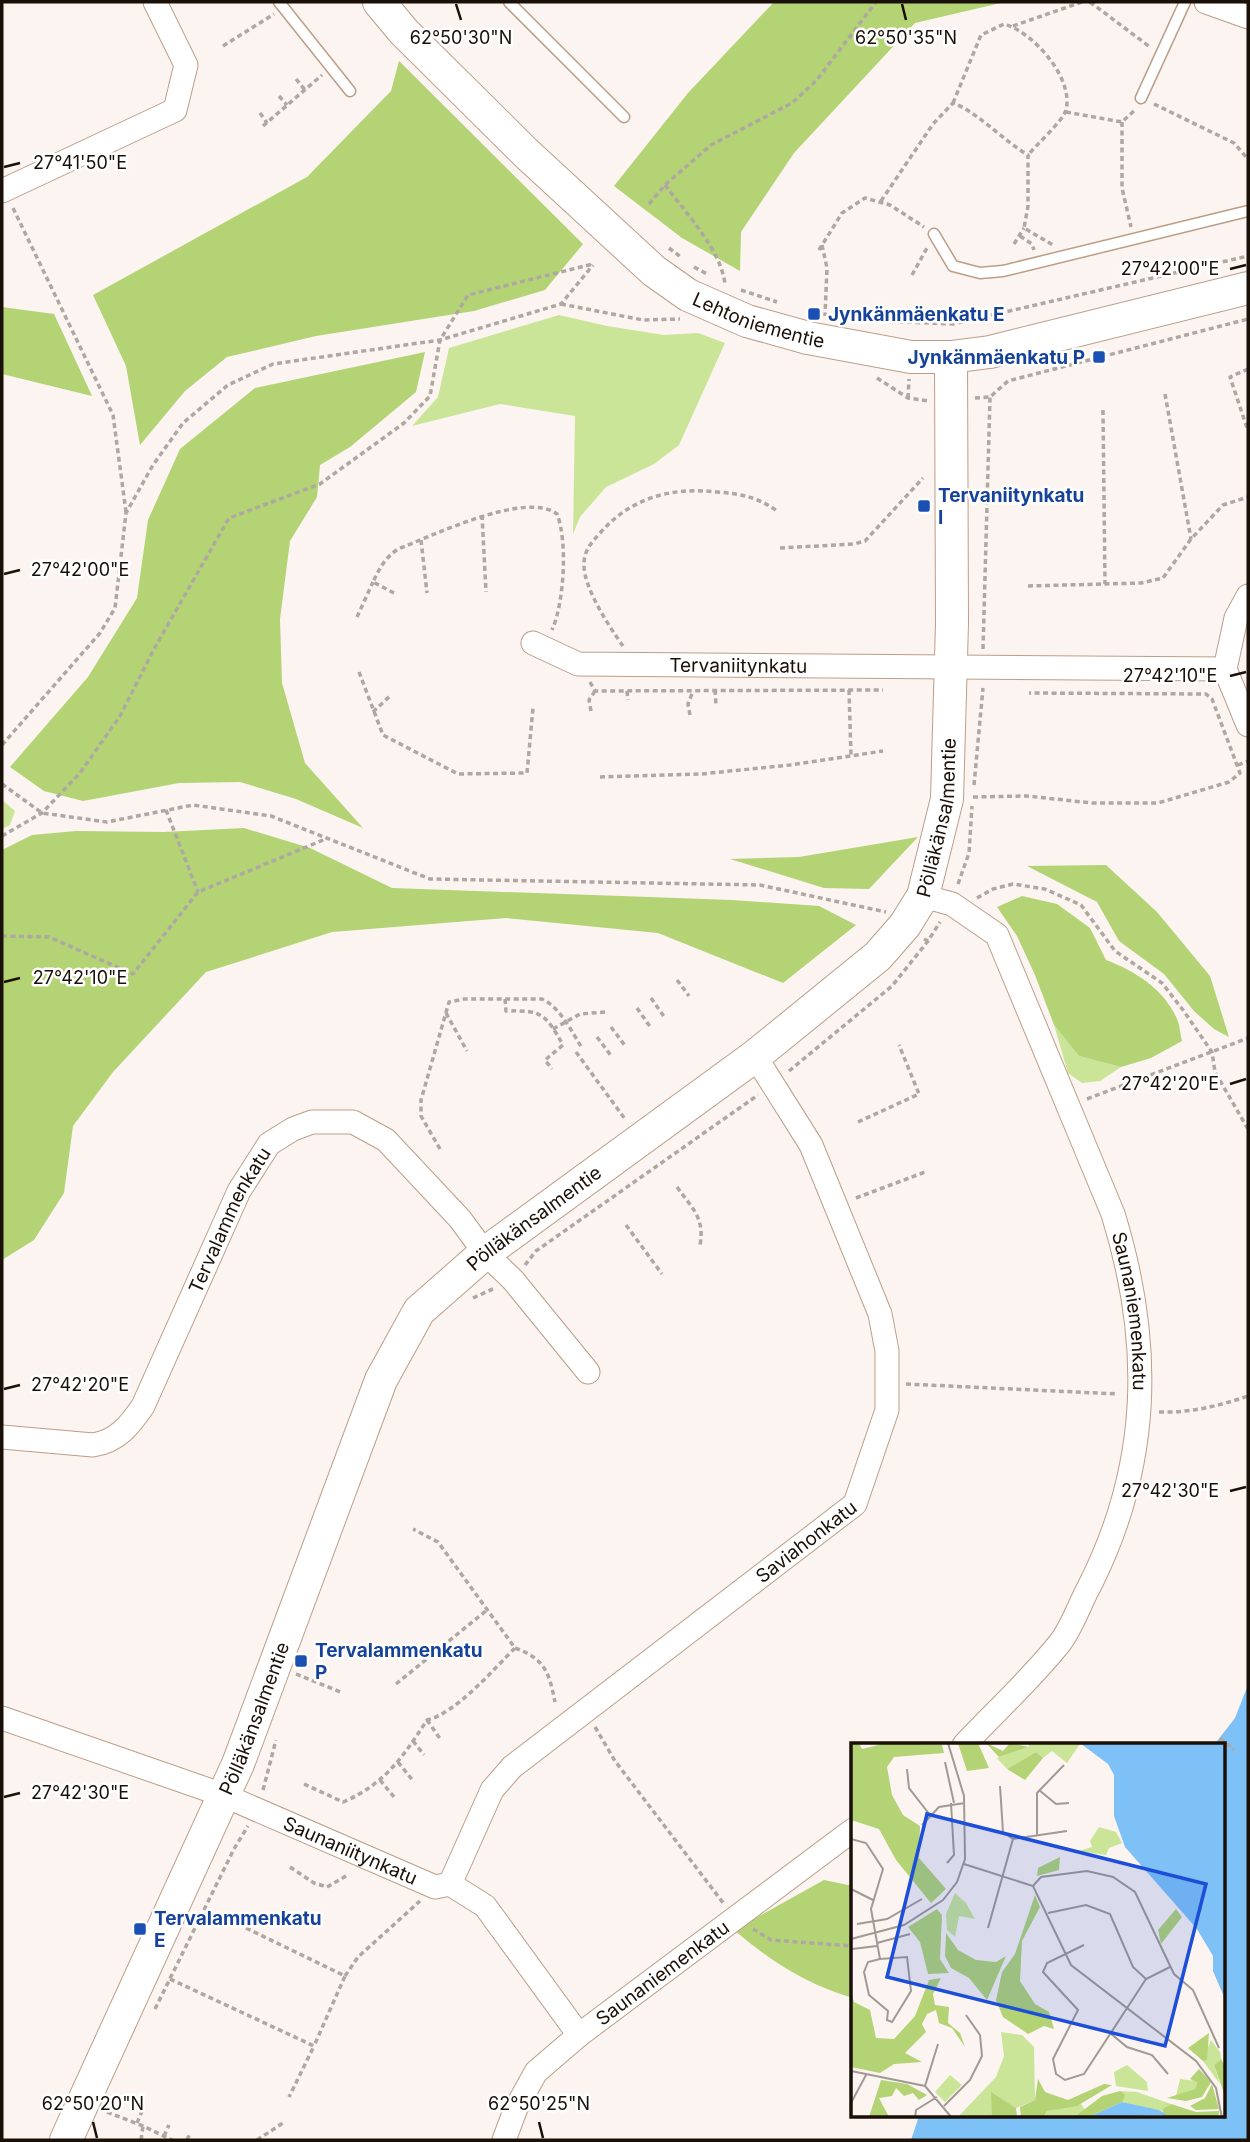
<svg xmlns="http://www.w3.org/2000/svg" width="1250" height="2142" viewBox="0 0 1250 2142" font-family="Inter,sans-serif">
  <style>
    .green { fill: #cae597 }
    .forest { fill: #b3d374 }
    .water { fill: #7dc1f6 }
    .lines { fill: none; stroke-linecap: round; stroke-linejoin: round }
    .lane-casing { stroke: #bc9e88; stroke-width: 13 }
    .street-casing { stroke: #bc9e88; stroke-width: 25 }
    .secondary-casing { stroke: #bc9e88; stroke-width: 34 }
    .path { stroke: #afa7a2; stroke-width: 3.5; stroke-dasharray: 5 3.5; stroke-linecap: butt }
    .lane { stroke: #fff; stroke-width: 10 }
    .street { stroke: #fff; stroke-width: 23 }
    .secondary { stroke: #fff; stroke-width: 32 }
    .ticks { fill: none; stroke: #1a1008; stroke-width: 2.5 }
    .transit-dot { fill: #1a4fb4; stroke: #fff; stroke-width: 2.5 }
    .labels { text-anchor: middle; dominant-baseline: central; stroke-width: 5; stroke-linejoin: round; paint-order: stroke }
    .transit-label { font-size: 19px; font-weight: bold; fill: #164399; stroke: #fff; text-anchor: start }
    .street-label { font-size: 19px; fill: #1a1008; stroke: #fff }
    .inset-river { fill: none; stroke: #7dc1f6; stroke-width: 3.5 }
    .inset-road { fill: none; stroke: #a19993; stroke-width: 2 }
    .view { fill: #1d4ed8; fill-opacity: 0.15; stroke: #1d4ed8; stroke-width: 3.5 }
    .inset-edge { fill: none; stroke: #1a1008; stroke-width: 3.5 }
    .ticks-label { font-size: 18px; text-anchor: middle; fill: #1a1008; stroke: #fff; stroke-width: 5; stroke-linejoin: round; paint-order: stroke }
  </style>
  <rect width="100%" height="100%" fill="#fbf4f0"/>
  <g class="green">
    <polygon points="559,315 607,326 664,335 698,333 725,343 679,445 654,464 606,487 580,517 573,534 575,416 500,404 412,426 438,397 449,348"/>
    <polygon points="2,800 15,811 10,825 2,829"/>
    <polygon points="1054,1025 1079,1056 1121,1067 1100,1081 1082,1083 1068,1073"/>
  </g>
  <g class="forest">
    <polygon points="774,2 1005,2 915,23 794,153 741,232 740,271 682,238 614,186 688,93"/>
    <polygon points="399,61 583,244 545,290 474,311 316,336 227,357 185,391 140,445 126,366 93,295 307,177 391,91"/>
    <polygon points="2,307 54,314 92,396 2,374"/>
    <polygon points="425,352 416,392 350,447 320,465 317,497 290,541 280,619 282,683 305,763 363,828 296,799 240,782 179,783 83,801 44,791 10,767 88,677 137,598 148,520 180,449 255,388"/>
    <polygon points="244,828 310,848 392,888 732,900 819,906 856,925 783,983 658,933 506,918 332,932 206,972 113,1072 73,1126 64,1193 34,1240 2,1260 2,850 32,835 76,831 164,832"/>
    <polygon points="918,837 869,889 824,888 730,859 799,857"/>
    <polygon points="1106,865 1157,912 1210,976 1229,1037 1214,1029 1194,1011 1164,974 1119,941 1097,902 1027,866"/>
    <path d="M 1022,896 L 1057,904 L 1090,928 L 1106,960 C 1135,971 1164,989 1177,1019 C 1180,1025 1180,1034 1182,1041 L 1151,1058 L 1121,1067 L 1079,1056 L 1054,1025 L 1035,975 L 1017,936 L 997,907 Z"/>
    <path d="M 824,1880 L 853,1886 L 853,1998 C 804,1983 772,1962 734,1930 Z"/>
  </g>
  <polygon class="water" points="1248,1685 1248,2140 911,2140 919,2116 1224,2116 1224,1745 1214,1745 1235,1718"/>
  <g class="lines">
    <defs>
      <g id="lane">
        <polyline points="279,2 350,91"/>
        <polyline points="509,2 624,117"/>
        <polyline points="1141,98 1185,2"/>
        <polyline points="934,234 953,266 980,273 1003,271 1248,211"/>
      </g>
      <g id="street">
        <polyline points="1206,2 1248,17"/>
        <polyline points="2,191 175,110 186,65 155,2"/>
        <path id="s1" d="M 533,643 L 578,664 L 1225,669 L 1248,725"/>
        <polyline points="1225,669 1236,618 1248,596"/>
        <path id="s2" d="M 923,896 L 952,904 L 997,935 L 1113,1214 C 1153,1343 1151,1465 1089,1587 C 1079,1605 1072,1628 1059,1644 C 1031,1679 995,1712 964,1745"/>
        <path id="s3" d="M 2,1437 L 93,1445 C 118,1441 130,1425 143,1406 L 239,1191 L 269,1144 L 293,1129 L 312,1122 L 353,1122 L 386,1140 L 460,1219 L 485,1253 L 513,1280 L 588,1372"/>
        <path id="s4" d="M 2,1718 L 223,1795 L 435,1887 L 450,1884 L 485,1906 L 579,2035"/>
        <path id="s5" d="M 450,1884 L 492,1790 L 512,1767 L 855,1504 L 887,1410 L 887,1351 L 880,1314 L 811,1145 L 755,1056"/>
        <path id="s6" d="M 504,2140 L 516,2108 L 536,2072 L 579,2035 L 853,1830"/>
      </g>
      <g id="secondary">
        <path id="s7" d="M 379,2 L 404,32 L 526,153 L 654,271 L 688,295 L 747,321 L 808,338 L 911,357 L 951,357 L 990,352 L 1248,288"/>
        <path id="s8" d="M 66,2140 L 238,1764 L 381,1380 L 419,1311 L 485,1253 L 755,1056 L 878,956 L 905,925 L 923,896 L 947,799 L 952,623 L 951,357"/>
      </g>
    </defs>
    <use href="#lane" class="lane-casing"/>
    <use href="#street" class="street-casing"/>
    <use href="#secondary" class="secondary-casing"/>
    <g class="path">
      <polyline points="1090,2 1150,47"/>
      <polyline points="1013,26 1082,2"/>
      <polyline points="223,46 274,14"/>
      <polyline points="296,79 305,90"/>
      <polyline points="279,96 287,105"/>
      <path d="M 953,103 L 981,35 L 1004,24 C 1033,32 1074,78 1066,110 C 1063,121 1036,145 1028,155"/>
      <polyline points="1154,104 1234,143 1248,159"/>
      <polyline points="1066,112 1122,122 1135,110"/>
      <polyline points="260,113 267,123"/>
      <polyline points="1122,122 1122,188 1131,227"/>
      <polyline points="263,126 322,75"/>
      <path d="M 665,185 C 686,213 721,250 725,284"/>
      <path d="M 881,201 L 933,124 L 953,103 C 976,111 1004,141 1028,155 L 1028,206 L 1024,228 L 1053,245"/>
      <polyline points="649,204 665,185 711,145 792,103 816,81 876,2"/>
      <polyline points="13,208 113,415 126,512"/>
      <polyline points="1020,236 1032,244 1034,250"/>
      <polyline points="1014,244 1024,228"/>
      <polyline points="822,245 827,268 825,316"/>
      <polyline points="669,248 682,258"/>
      <polyline points="819,250 842,213 865,198 890,205 924,227"/>
      <polyline points="694,267 709,275"/>
      <polyline points="912,275 927,248"/>
      <polyline points="741,290 777,302"/>
      <polyline points="561,304 643,320 680,319"/>
      <polyline points="856,320 953,324 1248,256"/>
      <polyline points="1248,369 1230,377 1248,431"/>
      <polyline points="877,378 908,398 929,401"/>
      <polyline points="1165,394 1191,539"/>
      <polyline points="908,398 909,379"/>
      <polyline points="975,398 990,397 1008,381 1248,319"/>
      <polyline points="1103,410 1105,584"/>
      <polyline points="482,515 486,592"/>
      <polyline points="421,540 427,593"/>
      <polyline points="780,548 854,544 865,541 923,478"/>
      <polyline points="1028,586 1141,583 1163,578 1191,539 1223,505 1248,497"/>
      <path d="M 394,593 L 373,582 C 380,567 385,558 398,549 C 432,536 526,490 557,514 C 568,542 564,603 552,630"/>
      <polyline points="357,617 373,582"/>
      <path d="M 623,646 C 610,628 583,587 584,564 C 584,550 592,542 601,532 C 632,497 672,487 717,492 C 741,494 758,497 777,511"/>
      <polyline points="983,649 990,397"/>
      <polyline points="359,672 383,735 458,774 527,773 533,708"/>
      <polyline points="590,682 595,691 883,690"/>
      <polyline points="715,690 716,705"/>
      <polyline points="849,690 851,756"/>
      <polyline points="627,691 628,700"/>
      <polyline points="591,711 589,700 595,691"/>
      <polyline points="373,712 391,695"/>
      <polyline points="690,715 688,704 693,691"/>
      <polyline points="2,745 100,633 115,608 126,513 153,465 183,423 228,385 273,364 440,340 561,304 593,265"/>
      <polyline points="1238,765 1248,761"/>
      <polyline points="600,777 701,774 790,765 883,751"/>
      <polyline points="2,784 42,813 107,822 193,805 271,816 430,879 760,885 886,912"/>
      <polyline points="974,785 983,688"/>
      <polyline points="973,797 1027,796 1092,803 1158,803 1229,782 1240,773 1212,699 1206,694 1029,693"/>
      <polyline points="166,810 198,892"/>
      <polyline points="2,836 42,813 80,773 120,716 154,649 229,518 320,484 404,423 430,396 440,340 468,295 593,264"/>
      <polyline points="958,884 969,853 972,806"/>
      <polyline points="977,898 993,889 1013,884 1045,889 1081,905 1115,951 1162,983 1183,1010 1212,1052 1215,1072 1248,1129"/>
      <polyline points="2,936 49,937 133,974 198,892 328,838"/>
      <polyline points="924,939 928,941 940,922"/>
      <polyline points="677,980 689,996"/>
      <polyline points="651,998 665,1018"/>
      <path d="M 505,999 L 506,1011 C 541,1010 545,1013 563,1045 L 545,1060 L 552,1069"/>
      <polyline points="637,1008 651,1028"/>
      <polyline points="446,1013 467,1051"/>
      <polyline points="611,1027 626,1047"/>
      <polyline points="553,1029 580,1014 606,1012"/>
      <polyline points="597,1037 612,1057"/>
      <polyline points="576,1052 625,1119"/>
      <polyline points="789,1071 892,986 928,941"/>
      <polyline points="1087,1099 1248,1038"/>
      <polyline points="858,1122 919,1094 899,1045"/>
      <path d="M 440,1149 L 421,1116 L 421,1100 L 449,1002 L 464,999 L 542,999 C 560,1007 572,1032 582,1048"/>
      <path d="M 677,1187 C 692,1208 705,1218 700,1245"/>
      <polyline points="856,1198 925,1172"/>
      <polyline points="626,1225 662,1274"/>
      <polyline points="525,1265 536,1251 758,1095"/>
      <polyline points="473,1298 495,1288"/>
      <polyline points="906,1384 1118,1394"/>
      <path d="M 1159,1412 C 1190,1413 1219,1406 1248,1396"/>
      <path d="M 515,1648 C 545,1659 549,1672 555,1702"/>
      <polyline points="296,1674 343,1693"/>
      <polyline points="396,1684 487,1610"/>
      <polyline points="427,1720 441,1740"/>
      <polyline points="595,1727 615,1761 724,1904"/>
      <polyline points="1220,1738 1234,1750"/>
      <polyline points="413,1741 424,1755"/>
      <polyline points="398,1762 414,1782"/>
      <polyline points="380,1780 394,1797"/>
      <path d="M 304,1784 L 343,1802 C 385,1784 403,1757 427,1720 C 455,1714 494,1669 515,1648 L 438,1542 L 413,1529"/>
      <polyline points="263,1790 276,1740"/>
      <polyline points="290,1867 314,1883 327,1887 346,1876"/>
      <polyline points="246,1928 345,1976 314,2046"/>
      <polyline points="753,1929 771,1940 853,1946"/>
      <polyline points="345,1976 358,1957 420,1901"/>
      <polyline points="170,1979 314,2046 289,2097"/>
      <polyline points="155,2009 234,1849 248,1826"/>
      <polyline points="107,2112 143,2126 172,2140"/>
      <polyline points="137,2123 142,2111"/>
      <polyline points="164,2136 169,2125"/>
      <polyline points="912,2139 913,2140"/>
      <polyline points="141,2140 143,2126"/>
      <polyline points="187,2140 190,2133"/>
      <polyline points="257,2140 283,2123"/>
    </g>
    <use href="#lane" class="lane"/>
    <use href="#street" class="street"/>
    <use href="#secondary" class="secondary"/>
  </g>
  <path class="ticks" d="M 456,4 L 461,20M 902,4 L 906,20M 4,167 L 20,163M 1230,269 L 1246,265M 4,574 L 20,570M 1230,676 L 1246,672M 4,982 L 20,978M 1230,1084 L 1246,1079M 4,1389 L 20,1385M 1230,1491 L 1246,1487M 4,1797 L 20,1793M 93,2122 L 97,2138M 539,2122 L 543,2138"/>
  <g class="transit-dot">
    <rect x="807" y="307" width="14" height="14" rx="3.5"/>
    <rect x="1092" y="350" width="14" height="14" rx="3.5"/>
    <rect x="917" y="499" width="14" height="14" rx="3.5"/>
    <rect x="294" y="1654" width="14" height="14" rx="3.5"/>
    <rect x="133" y="1922" width="14" height="14" rx="3.5"/>
  </g>
  <g class="labels">
    <g class="transit-label">
      <text x="828" y="314">Jynkänmäenkatu E</text>
      <text x="1085" y="357" text-anchor="end">Jynkänmäenkatu P</text>
      <text x="938" y="495">Tervaniitynkatu<tspan x="938" dy="22">I</tspan></text>
      <text x="315" y="1650">Tervalammenkatu<tspan x="315" dy="22">P</tspan></text>
      <text x="154" y="1918">Tervalammenkatu<tspan x="154" dy="22">E</tspan></text>
    </g>
    <g class="street-label">
      <text stroke="none"><textPath href="#s7" startOffset="502">Lehtoniementie</textPath></text>
      <text stroke="none"><textPath href="#s1" startOffset="210">Tervaniitynkatu</textPath></text>
      <text stroke="none"><textPath href="#s8" startOffset="1638">Pölläkänsalmentie</textPath></text>
      <text stroke="none"><textPath href="#s8" startOffset="1050">Pölläkänsalmentie</textPath></text>
      <text stroke="none"><textPath href="#s3" startOffset="362">Tervalammenkatu</textPath></text>
      <text stroke="none"><textPath href="#s2" startOffset="486">Saunaniemenkatu</textPath></text>
      <text stroke="none"><textPath href="#s5" startOffset="504">Saviahonkatu</textPath></text>
      <text stroke="none"><textPath href="#s8" startOffset="462">Pölläkänsalmentie</textPath></text>
      <text stroke="none"><textPath href="#s4" startOffset="373">Saunaniitynkatu</textPath></text>
      <text stroke="none"><textPath href="#s6" startOffset="236">Saunaniemenkatu</textPath></text>
    </g>
  </g>
  <g transform="translate(851 1743)">
    <rect width="374" height="374" fill="#fbf4f0"/>
    <path d="M 177,0 L 229,0 L 229,1 L 216,20 L 201,8 L 192,15 L 185,9 L 156,26 L 146,15 L 178,4 ZM 248,84 L 265,89 L 271,100 L 258,105 L 255,112 L 228,108 L 241,104 L 239,98 ZM 104,150 L 115,160 L 124,176 L 108,173 L 104,194 L 96,187 L 95,171 ZM 150,289 L 171,292 L 183,304 L 184,357 L 165,365 L 140,350 L 150,374 L 106,375 L 145,334 L 153,313 ZM 360,297 L 369,309 L 370,316 L 363,322 L 369,341 L 352,318 ZM 276,322 L 296,339 L 297,348 L 265,343 L 263,329 ZM 99,332 L 111,342 L 94,359 L 84,349 ZM 329,336 L 346,338 L 344,346 L 325,353 ZM 269,348 L 286,349 L 320,361 L 311,368 L 271,359 ZM 230,361 L 234,367 L 228,373 L 193,375 L 196,368 Z" fill="#cae597"/>
    <path d="M 0,0 L 8,0 L 11,6 L 35,0 L 91,2 L 93,10 L 43,14 L 36,24 L 41,52 L 52,72 L 69,83 L 68,115 L 95,146 L 80,160 L 45,117 L 28,86 L 0,77 ZM 107,0 L 127,0 L 138,25 L 116,28 ZM 135,0 L 152,8 L 159,0 L 178,4 L 148,14 ZM 185,9 L 192,15 L 174,37 L 156,26 ZM 209,114 L 208,127 L 186,133 L 187,125 ZM 184,152 L 189,164 L 171,198 L 169,238 L 184,261 L 198,269 L 203,286 L 193,283 L 177,291 L 152,274 L 145,257 L 151,229 L 164,211 ZM 86,166 L 91,172 L 89,216 L 98,230 L 77,231 L 69,199 L 57,184 ZM 325,166 L 331,174 L 310,201 L 307,187 ZM 95,190 L 107,207 L 125,217 L 145,219 L 155,213 L 136,257 L 118,235 L 100,225 L 94,213 ZM 90,235 L 82,251 L 84,262 L 98,264 L 97,280 L 109,290 L 114,304 L 101,285 L 88,280 L 85,267 L 76,271 L 71,281 L 75,289 L 54,310 L 71,319 L 43,321 L 29,330 L 0,324 L 0,249 L 3,259 L 19,267 L 25,295 L 43,296 L 64,273 L 78,237 ZM 358,290 L 356,317 L 352,318 L 337,305 ZM 370,316 L 374,323 L 374,353 L 363,322 ZM 348,326 L 360,339 L 351,354 L 335,358 L 316,355 L 344,346 L 346,339 L 339,336 ZM 187,336 L 194,349 L 217,357 L 253,341 L 261,342 L 226,363 L 196,368 L 193,374 L 170,374 L 169,364 L 184,357 ZM 30,337 L 56,341 L 76,352 L 68,357 L 62,350 L 53,353 L 45,345 L 41,353 L 28,355 L 38,374 L 18,374 ZM 361,341 L 368,366 L 345,367 L 339,363 L 354,355 ZM 269,348 L 274,352 L 271,359 L 238,374 L 222,375 L 251,353 ZM 140,349 L 165,365 L 166,374 L 141,374 ZM 320,361 L 345,369 L 368,368 L 368,374 L 311,375 L 312,366 Z" fill="#b3d374"/>
    <path d="M 229,0 L 374,0 L 374,256 L 362,228 L 362,213 L 346,186 L 274,104 L 263,73 L 263,32 L 257,21 ZM 271,359 L 308,367 L 316,372 L 238,374 Z" fill="#7dc1f6"/>
    <path class="inset-river" d="M 308,0 L 341,81 L 375,124"/>
    <path class="inset-road" d="M 94,19 L 103,60M 56,26 L 58,45 L 79,72M 149,43 L 152,89 L 162,96M 188,47 L 205,61 L 218,60M 71,82 L 88,64 L 114,60M 186,93 L 186,50 L 213,22M 0,96 L 15,100 L 32,126 L 20,166 L 29,216 L 56,214 L 60,248 L 41,279 L 36,277 L 37,268 L 18,252 L 13,229 L 17,219 L 29,216M 96,120 L 103,112 L 100,60M 113,121 L 182,143 L 220,222 L 345,318 L 365,345 L 371,375M 182,143 L 190,134 L 236,128 L 262,134 L 284,149 L 323,231 L 342,247 L 368,305M 0,146 L 22,157M 197,170 L 235,162 L 259,171 L 282,224 L 295,236M 6,181 L 36,176 L 71,156M 137,185 L 162,96 L 216,88M 0,196 L 53,182 L 92,157 L 106,139 L 114,116 L 113,53 L 97,0M 26,200 L 59,191M 233,202 L 196,220 L 192,229 L 227,267 L 202,316 L 205,331 L 214,337 L 233,331 L 295,236 L 319,224M 1,206 L 26,203M 259,290 L 276,304 L 301,312 L 317,331M 0,328 L 74,343 L 101,375M 74,343 L 87,301M 0,360 L 15,332M 93,363 L 119,337 L 131,313 L 129,292 L 115,272M 64,375 L 65,367 L 86,354"/>
    <path class="view" d="M 76,71 L 355,141 L 314,303 L 36,234 Z"/>
    <rect width="374" height="374" class="inset-edge"/>
  </g>
  <g class="ticks-label">
    <text x="906" y="44">62°50'35"N</text>
    <text x="461" y="44">62°50'30"N</text>
    <text x="80" y="169">27°41'50"E</text>
    <text x="1170" y="275">27°42'00"E</text>
    <text x="80" y="576">27°42'00"E</text>
    <text x="1170" y="682">27°42'10"E</text>
    <text x="80" y="984">27°42'10"E</text>
    <text x="1170" y="1090">27°42'20"E</text>
    <text x="80" y="1391">27°42'20"E</text>
    <text x="1170" y="1497">27°42'30"E</text>
    <text x="80" y="1799">27°42'30"E</text>
    <text x="93" y="2110">62°50'20"N</text>
    <text x="539" y="2110">62°50'25"N</text>
  </g>
  <rect width="1250" height="2142" fill="none" stroke="#1a1008" stroke-width="7"/>
</svg>
